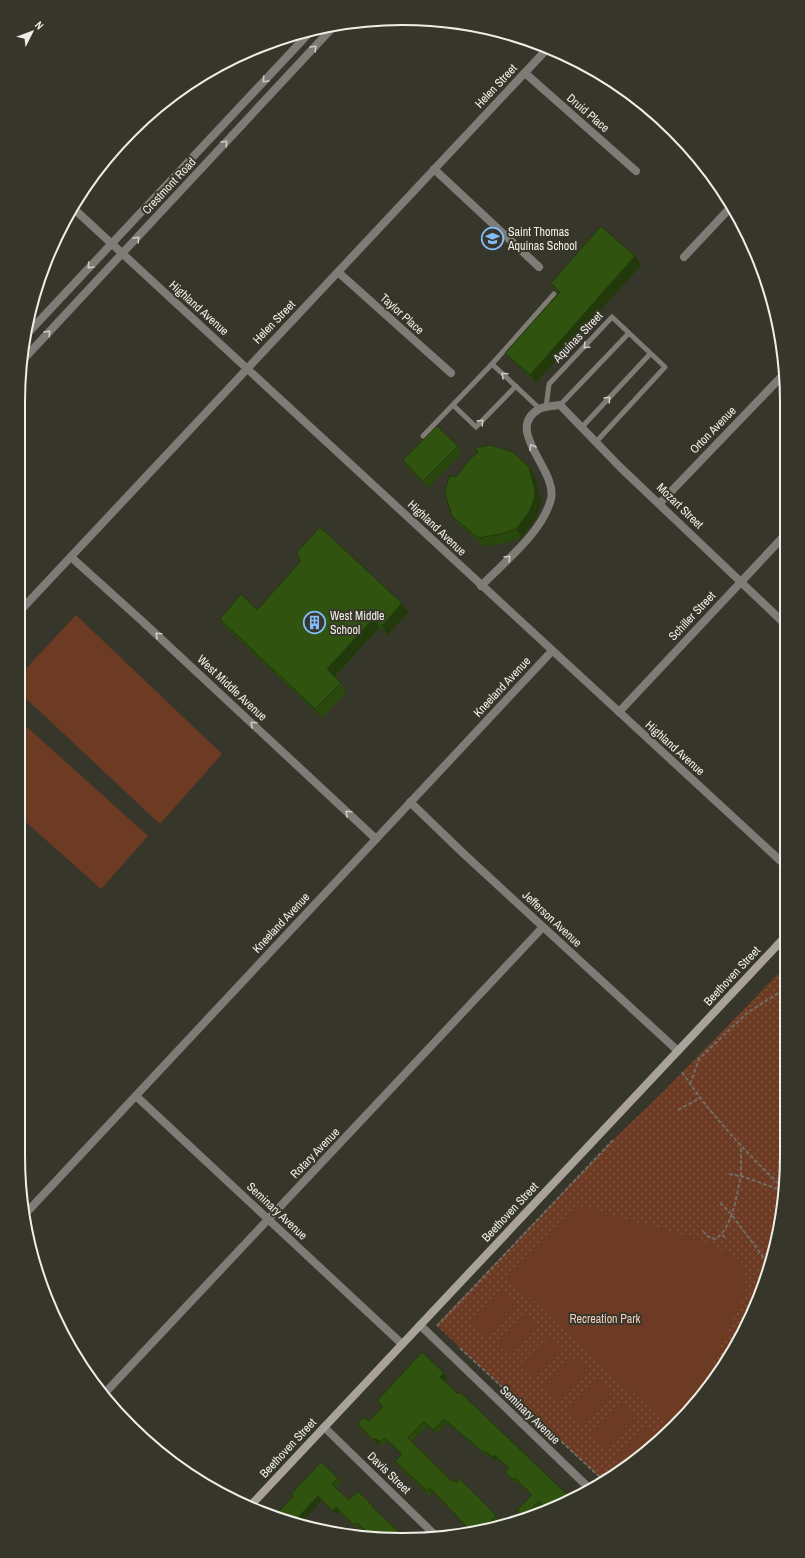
<svg xmlns="http://www.w3.org/2000/svg" width="805" height="1558" viewBox="0 0 805 1558" font-family="'Archivo Narrow',sans-serif">
  <style>
    .park { fill: url(#park-dots) }
    .pitch { fill: #6d3a23 }
    .lines { fill: none; stroke-linecap: round; stroke-linejoin: round }
    .path { stroke: #6f6e64; stroke-width: 2; stroke-dasharray: 4 2; stroke-linecap: butt }
    .lane { stroke: #7f7b76; stroke-width: 5 }
    .street { stroke: #7f7b76; stroke-width: 8 }
    .secondary { stroke: #a8a29b; stroke-width: 8 }
    .wall { fill: #2a470e }
    .shaded-wall { fill: #223a0b }
    .building { fill: #315310; stroke: #223a0b }
    .oneway { stroke: #cdccc4 }
    .labels { text-anchor: middle; dominant-baseline: central; stroke-width: 4; stroke-linejoin: round; paint-order: stroke }
    .street-label { font-size: 12px; fill: #eeeee6; stroke: #37362b }
    .poi-label { font-size: 12px; fill: #eeeee6; stroke: #37362b; text-anchor: start }
    .park-label { font-size: 12px; fill: #f6cdbc; stroke: #37362b }
    .rim { fill: none; stroke: #eeeee6; stroke-width: 2 }
  </style>
  <defs>
    <pattern id="park-dots" width="8" height="8" patternUnits="userSpaceOnUse"><rect width="8" height="8" fill="#6d3a23"/><path d="M2 2h.1M6 6h.1" fill="none" stroke="#825743" stroke-width="1.8" stroke-linecap="round"/></pattern>
  </defs>
  <rect width="100%" height="100%" fill="#37362b"/>
  <polygon class="park" points="786,966 786,1180 774,1255 747,1326 674,1428 602,1479 436,1325 614,1139 665,1090"/>
  <g class="pitch">
    <polygon points="76,615 222,754 160,824 18,691 18,677"/>
    <polygon points="18,719 148,836 101,889 18,815"/>
    <polygon points="576,1205 701,1240 740,1259 746,1275 746,1292 697,1395 672,1429 506,1276"/>
    <polygon points="501,1289 517,1303 487,1335 472,1322"/>
    <polygon points="525,1312 539,1325 510,1357 495,1343"/>
    <polygon points="549,1335 564,1348 534,1380 519,1366"/>
    <polygon points="573,1357 587,1370 558,1402 543,1389"/>
    <polygon points="597,1379 611,1393 582,1425 567,1411"/>
    <polygon points="621,1402 636,1416 606,1448 591,1434"/>
    <polygon points="645,1425 660,1438 623,1464 615,1456"/>
  </g>
  <g class="lines">
    <g class="path">
      <path d="M 682,1072 C 711,1116 747,1153 785,1190"/>
      <polyline points="690,1084 699,1059 747,1013 780,992 786,983"/>
      <polyline points="678,1110 700,1098"/>
      <polyline points="729,1174 741,1176 741,1147"/>
      <polyline points="720,1203 731,1214 770,1266"/>
      <path d="M 703,1231 L 707,1236 L 715,1239 C 733,1228 736,1196 741,1176 L 784,1191"/>
      <polyline points="722,1235 726,1238"/>
      <polyline points="437,1326 614,1139"/>
      <polyline points="460,1348 602,1479"/>
    </g>
    <g class="lane">
      <polyline points="492,364 540,409"/>
      <polyline points="453,405 476,427 516,386"/>
      <polyline points="560,405 628,334"/>
      <polyline points="546,407 549,384 612,317 665,367 596,442"/>
      <polyline points="582,427 650,354"/>
      <polyline points="423,436 492,364 554,294"/>
    </g>
    <g class="street">
      <polyline points="525,73 636,171"/>
      <polyline points="434,169 539,267"/>
      <polyline points="73,208 785,865"/>
      <polyline points="684,257 730,208"/>
      <polyline points="338,272 451,373"/>
      <polyline points="26,335 311,31"/>
      <polyline points="21,362 335,25"/>
      <polyline points="660,503 784,374"/>
      <polyline points="71,557 142,621 376,839"/>
      <path d="M 481,586 C 505,561 542,533 551,499 C 558,470 503,430 539,409 C 545,406 554,406 560,405 L 620,467 L 784,623"/>
      <polyline points="19,612 548,48"/>
      <polyline points="619,712 784,536"/>
      <polyline points="410,802 465,855 678,1051"/>
      <polyline points="136,1096 402,1344"/>
      <polyline points="27,1212 552,651"/>
      <polyline points="420,1325 589,1488"/>
      <polyline points="103,1395 543,927"/>
      <polyline points="324,1427 437,1537"/>
    </g>
    <polyline class="secondary" points="252,1504 785,937"/>
  </g>
  <g class="wall">
    <polygon points="641,265 536,383 512,361 505,353 558,293 551,283"/>
    <polygon points="458,446 462,453 428,488 407,467 403,460"/>
    <polygon points="478,452 535,476 541,499 540,508 535,520 522,537 508,543 484,547 458,524 452,516 456,477"/>
    <polygon points="402,603 408,612 388,635 379,628 335,677 341,683 347,692 322,718 226,628 220,619 257,610"/>
    <polygon points="447,1377 444,1381 573,1500 546,1508 542,1505 535,1512 522,1516 517,1510 531,1495 518,1482 516,1484 508,1476 505,1472 508,1469 497,1459 495,1461 488,1455 486,1456 447,1423 436,1434 427,1426 412,1441 452,1481 457,1483 496,1515 499,1519 494,1524 470,1531 433,1492 429,1496 398,1466 395,1461 402,1455 388,1442 383,1447 379,1442 377,1445 360,1428 357,1424 369,1421 382,1407 377,1401"/>
    <polygon points="338,1478 341,1482 336,1488 349,1500 373,1506 376,1510 377,1539 372,1538 360,1527 357,1529 339,1512 336,1515 321,1501 303,1520 310,1528 303,1527 293,1496 291,1494"/>
  </g>
  <g class="shaded-wall">
    <polygon points="635,256 641,265 536,383 530,375"/>
    <polygon points="529,467 535,476 541,499 540,508 535,520 522,537 516,529"/>
    <polygon points="402,603 408,612 388,635 382,626"/>
    <polygon points="373,619 379,628 333,678 327,669"/>
    <polygon points="444,1373 447,1377 443,1382 440,1377"/>
    <polygon points="376,1438 379,1442 377,1445 374,1440"/>
    <polygon points="494,1455 497,1459 495,1461 492,1457"/>
    <polygon points="318,1496 321,1501 303,1521 299,1516"/>
    <polygon points="336,1507 339,1512 336,1515 333,1511"/>
  </g>
  <g class="building">
    <polygon points="601,226 635,256 530,375 505,353 560,292 551,283"/>
    <polygon points="437,426 458,446 423,481 403,460"/>
    <polygon points="490,445 513,452 529,467 535,490 534,500 529,512 516,529 501,534 478,538 452,516 445,493 449,476 456,477 469,460 478,452 475,448"/>
    <polygon points="320,527 402,603 382,626 373,619 327,669 341,683 315,709 220,619 241,594 257,610 300,562 297,552"/>
    <polygon points="422,1352 444,1373 440,1377 458,1394 460,1392 573,1500 547,1508 539,1501 525,1515 523,1515 517,1510 532,1495 515,1478 513,1480 505,1472 509,1468 494,1455 492,1457 485,1451 483,1452 444,1419 433,1430 424,1421 408,1438 452,1481 453,1480 457,1483 460,1479 496,1515 490,1522 493,1525 471,1531 430,1488 427,1491 395,1461 402,1454 385,1438 380,1442 376,1438 374,1440 357,1424 364,1417 369,1421 383,1406 377,1401"/>
    <polygon points="321,1462 338,1478 332,1484 349,1500 358,1491 373,1506 372,1507 406,1538 377,1539 374,1539 357,1522 354,1525 336,1507 333,1511 318,1496 299,1516 307,1523 303,1527 276,1514 293,1496 291,1494"/>
  </g>
  <defs><path id="oneway-chevron" d="M-2-3.5L2.5 0L-2 3.5" fill="none" stroke-width="1.6" stroke-linecap="round" stroke-linejoin="round"/></defs>
  <g class="oneway">
    <use href="#oneway-chevron" transform="translate(314 48) rotate(-47)"/>
    <use href="#oneway-chevron" transform="translate(265 80) rotate(133)"/>
    <use href="#oneway-chevron" transform="translate(225 143) rotate(-47)"/>
    <use href="#oneway-chevron" transform="translate(137 239) rotate(-47)"/>
    <use href="#oneway-chevron" transform="translate(90 266) rotate(133)"/>
    <use href="#oneway-chevron" transform="translate(48 333) rotate(-47)"/>
    <use href="#oneway-chevron" transform="translate(586 346) rotate(134)"/>
    <use href="#oneway-chevron" transform="translate(504 375) rotate(-137)"/>
    <use href="#oneway-chevron" transform="translate(608 399) rotate(-47)"/>
    <use href="#oneway-chevron" transform="translate(481 422) rotate(-46)"/>
    <use href="#oneway-chevron" transform="translate(532 447) rotate(-120)"/>
    <use href="#oneway-chevron" transform="translate(508 558) rotate(-45)"/>
    <use href="#oneway-chevron" transform="translate(158 635) rotate(-137)"/>
    <use href="#oneway-chevron" transform="translate(253 724) rotate(-137)"/>
    <use href="#oneway-chevron" transform="translate(348 813) rotate(-137)"/>
  </g>
  <defs>
    <symbol id="school-ring" viewBox="-11 -11 22 22"><circle r="9.5" fill="#37362b" stroke="#83bcfb" stroke-width="1.5"/><path d="M0-5L7-2L0 1L-7-2ZM-4 1L0 2.5L4 1V4Q0 6-4 4Z" fill="#83bcfb"/></symbol>
    <symbol id="building-ring" viewBox="-11 -11 22 22"><circle r="9.5" fill="#37362b" stroke="#83bcfb" stroke-width="1.5"/><path d="M-4-6H4V6H1V3H-1V6H-4ZM-2.5-4.3h1.7v1.8h-1.7ZM.8-4.3h1.7v1.8H.8ZM-2.5-1h1.7V.8h-1.7ZM.8-1h1.7V.8H.8Z" fill="#83bcfb"/></symbol>
  </defs>
  <g fill-rule="evenodd">
    <use href="#school-ring" x="480" y="226" width="25" height="25"/>
    <use href="#building-ring" x="302" y="610" width="25" height="25"/>
  </g>
  <g class="labels">
    <g class="street-label">
      <text transform="translate(496 86) rotate(-47)">Helen Street</text>
      <text transform="translate(588 113) rotate(41)">Druid Place</text>
      <text transform="translate(169 186) rotate(-47)">Crestmont Road</text>
      <text transform="translate(199 308) rotate(42)">Highland Avenue</text>
      <text transform="translate(402 314) rotate(42)">Taylor Place</text>
      <text transform="translate(274 322) rotate(-46)">Helen Street</text>
      <text transform="translate(578 337) rotate(-46)">Aquinas Street</text>
      <text transform="translate(713 430) rotate(-46)">Orton Avenue</text>
      <text transform="translate(680 506) rotate(44)">Mozart Street</text>
      <text transform="translate(437 528) rotate(43)">Highland Avenue</text>
      <text transform="translate(692 616) rotate(-47)">Schiller Street</text>
      <text transform="translate(502 687) rotate(-47)">Kneeland Avenue</text>
      <text transform="translate(232 688) rotate(43)">West Middle Avenue</text>
      <text transform="translate(675 748) rotate(42)">Highland Avenue</text>
      <text transform="translate(552 919) rotate(43)">Jefferson Avenue</text>
      <text transform="translate(281 923) rotate(-47)">Kneeland Avenue</text>
      <text transform="translate(732 976) rotate(-47)">Beethoven Street</text>
      <text transform="translate(315 1153) rotate(-46)">Rotary Avenue</text>
      <text transform="translate(277 1211) rotate(43)">Seminary Avenue</text>
      <text transform="translate(510 1212) rotate(-47)">Beethoven Street</text>
      <text transform="translate(530 1415) rotate(44)">Seminary Avenue</text>
      <text transform="translate(288 1448) rotate(-47)">Beethoven Street</text>
      <text transform="translate(389 1473) rotate(44)">Davis Street</text>
    </g>
    <g class="poi-label">
      <text x="508" y="232">Saint Thomas<tspan x="508" dy="14">Aquinas School</tspan></text>
      <text x="330" y="616">West Middle<tspan x="330" dy="14">School</tspan></text>
    </g>
    <g class="park-label">
      <text x="605" y="1319">Recreation Park</text>
    </g>
  </g>
  <path d="M0 0H805V1558H0ZM402 25H403A377 377 0 0 1 780 402V1156A377 377 0 0 1 403 1533H402A377 377 0 0 1 25 1156V402A377 377 0 0 1 402 25Z" fill="#37362b" fill-rule="evenodd"/>
  <path class="rim" d="M402 25H403A377 377 0 0 1 780 402V1156A377 377 0 0 1 403 1533H402A377 377 0 0 1 25 1156V402A377 377 0 0 1 402 25Z"/>
  <g transform="translate(32 32) rotate(48)" stroke="#37362b" stroke-width="3" paint-order="stroke">
  <path d="M0-3L7 15L0 10L-7 15Z" fill="#eeeee6"/>
  <text y="-6" font-size="11" font-weight="bold" text-anchor="middle" fill="#eeeee6">N</text>
  </g>
</svg>
